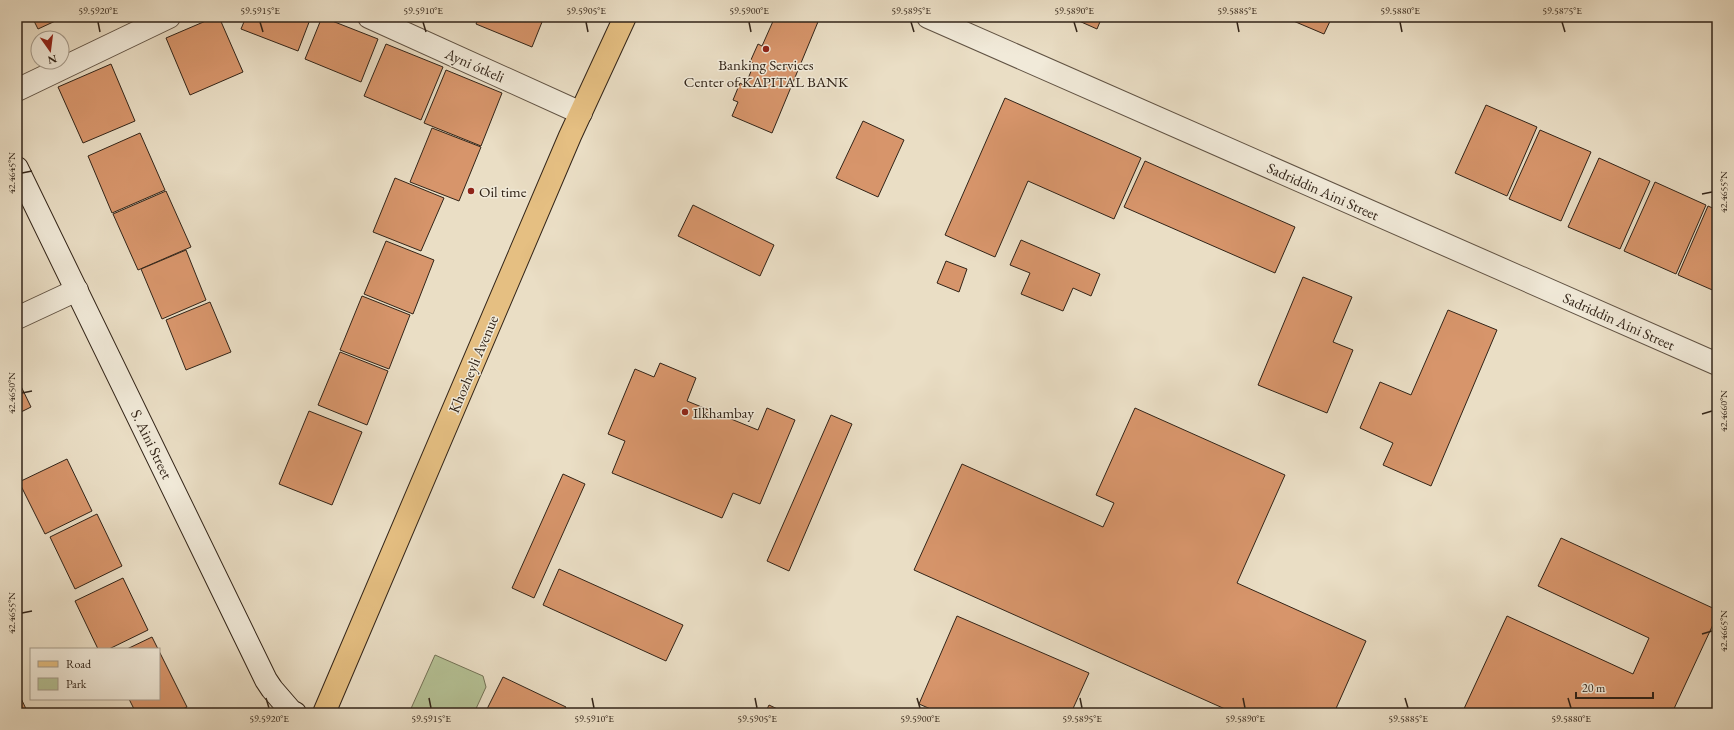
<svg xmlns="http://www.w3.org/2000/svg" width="1734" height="730" viewBox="0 0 1734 730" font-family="'EB Garamond',serif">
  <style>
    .green { fill: #b5c296; stroke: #747357 }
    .building { fill: #d7956b; stroke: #322418 }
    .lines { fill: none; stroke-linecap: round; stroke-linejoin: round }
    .street-casing { stroke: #605243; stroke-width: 24 }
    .secondary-casing { stroke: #322418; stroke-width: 24 }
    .primary-casing { stroke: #322418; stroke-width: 24 }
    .street { stroke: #f1ead9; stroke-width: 22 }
    .secondary { stroke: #f1ead9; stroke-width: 22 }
    .primary { stroke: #e5bf82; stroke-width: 22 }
    .ticks { fill: none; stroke: #322418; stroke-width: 1.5 }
    .poi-dot { fill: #8f2418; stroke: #f1ead9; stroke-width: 1.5 }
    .labels { text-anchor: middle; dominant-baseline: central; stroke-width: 3; stroke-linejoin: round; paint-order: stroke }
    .poi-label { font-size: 15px; fill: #322418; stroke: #f1ead9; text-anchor: start }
    .street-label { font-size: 15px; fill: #322418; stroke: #f1ead9 }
    .neatline { fill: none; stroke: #322418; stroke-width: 1.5 }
    .ticks-label { font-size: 10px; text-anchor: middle; fill: #322418 }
  </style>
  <rect width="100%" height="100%" fill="#eadec5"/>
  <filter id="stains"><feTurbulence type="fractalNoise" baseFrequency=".005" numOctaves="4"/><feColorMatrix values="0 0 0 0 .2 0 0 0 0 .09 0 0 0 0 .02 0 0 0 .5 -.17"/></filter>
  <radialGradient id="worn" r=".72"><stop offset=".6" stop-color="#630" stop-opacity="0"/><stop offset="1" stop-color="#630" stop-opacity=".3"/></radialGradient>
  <polygon class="green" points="435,655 483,676 486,687 474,713 409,713"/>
  <g class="building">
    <polygon points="32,17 64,17 38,29"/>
    <polygon points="215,17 219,17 243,72 190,95 166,38"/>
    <polygon points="246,17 311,17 298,51 241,29"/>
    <polygon points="322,17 378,39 361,82 305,59"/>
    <polygon points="479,17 544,17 532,47 476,24"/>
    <polygon points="770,17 820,17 772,133 732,116 738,102 733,100 740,83 745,86 754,64 750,62 758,44 762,46 774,19"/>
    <polygon points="1070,17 1102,17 1097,29"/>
    <polygon points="1284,17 1332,17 1324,34"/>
    <polygon points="386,44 443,67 421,120 364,96"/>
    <polygon points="111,64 135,121 83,143 58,87"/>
    <polygon points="446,70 502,93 481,146 424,123"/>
    <polygon points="1005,98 1141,158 1114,219 1028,181 995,257 945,235"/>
    <polygon points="1486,105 1537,127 1507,196 1455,173"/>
    <polygon points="863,121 904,140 878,197 836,178"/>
    <polygon points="432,128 481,147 459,201 410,182"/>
    <polygon points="1540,130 1591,152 1561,221 1509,199"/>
    <polygon points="140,133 165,190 112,213 88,156"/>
    <polygon points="1599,158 1650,181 1620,249 1568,227"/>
    <polygon points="1145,161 1295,227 1275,273 1124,207"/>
    <polygon points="395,178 444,198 421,251 373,232"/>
    <polygon points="1655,182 1706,205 1676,274 1624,251"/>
    <polygon points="166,191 191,247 138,270 113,214"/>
    <polygon points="693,205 774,245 760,276 678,236"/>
    <polygon points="1708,206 1717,210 1717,292 1678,275"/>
    <polygon points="1021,240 1100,274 1091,296 1073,288 1063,311 1021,294 1030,273 1010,265"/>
    <polygon points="386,241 434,260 413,314 364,294"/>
    <polygon points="186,250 206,300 162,319 141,269"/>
    <polygon points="946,261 967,269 959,292 937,283"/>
    <polygon points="1303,277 1352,297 1333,342 1353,350 1327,413 1258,385"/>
    <polygon points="362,296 410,315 389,369 340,350"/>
    <polygon points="210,302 231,352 186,370 166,320"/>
    <polygon points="1448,310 1497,330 1431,486 1383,465 1393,443 1360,428 1380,382 1411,395"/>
    <polygon points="340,352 388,371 367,425 318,405"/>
    <polygon points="660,363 696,378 687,401 758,430 767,408 795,420 760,504 733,493 722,518 612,473 625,441 608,434 635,369 654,377"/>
    <polygon points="17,378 31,407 17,414"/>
    <polygon points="1135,408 1285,475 1237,583 1366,641 1334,713 1234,713 914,570 962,464 1103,527 1114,503 1096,495"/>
    <polygon points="309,411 362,432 332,505 279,484"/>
    <polygon points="831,415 852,424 789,571 767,561"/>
    <polygon points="67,459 92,511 45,534 19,482"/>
    <polygon points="563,474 585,484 534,598 512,588"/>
    <polygon points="97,514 122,566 75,589 50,537"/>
    <polygon points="1561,538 1717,610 1717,616 1672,713 1462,713 1507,616 1633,674 1649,638 1538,586"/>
    <polygon points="559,569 683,625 666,661 543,605"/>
    <polygon points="123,578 148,630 109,649 98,649 75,601"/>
    <polygon points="957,616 1089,673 1071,713 940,713 919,704"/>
    <polygon points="152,637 158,649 127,649"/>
    <polygon points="159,651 187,707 175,713 136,713 129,699 159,699"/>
    <polygon points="503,677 566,707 563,713 485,713"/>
    <polygon points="17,690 28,713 17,713"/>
    <polygon points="769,705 786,713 765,713"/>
  </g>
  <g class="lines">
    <defs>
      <g id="street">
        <polyline points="369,17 581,113"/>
        <polyline points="928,17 1717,364"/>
        <polyline points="17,90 169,17"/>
        <polyline points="17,318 77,290"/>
      </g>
      <polyline id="secondary" points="17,168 266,680 272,689 291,711 295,713"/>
      <polyline id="primary" points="324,713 570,136 625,17"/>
    </defs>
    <use href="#street" class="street-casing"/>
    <use href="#secondary" class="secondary-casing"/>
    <use href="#primary" class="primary-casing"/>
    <use href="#street" class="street"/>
    <use href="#secondary" class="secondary"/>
    <use href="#primary" class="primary"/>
  </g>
  <path class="ticks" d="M 98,22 L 100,32M 260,22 L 263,32M 423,22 L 426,32M 586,22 L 588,32M 749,22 L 751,32M 911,22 L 914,32M 1074,22 L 1077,32M 1237,22 L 1239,32M 1400,22 L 1402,32M 1562,22 L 1565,32M 22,173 L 32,171M 1702,194 L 1712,192M 22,393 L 32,391M 1702,414 L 1712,411M 22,613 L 32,611M 1702,634 L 1712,631M 266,698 L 269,708M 429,698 L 431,708M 592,698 L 594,708M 755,698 L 757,708M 917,698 L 920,708M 1080,698 L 1082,708M 1243,698 L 1245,708M 1405,698 L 1408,708M 1568,698 L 1571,708"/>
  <g class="poi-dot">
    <circle cx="766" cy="49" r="4"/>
    <circle cx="471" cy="191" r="4"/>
    <circle cx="685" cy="412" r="4"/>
  </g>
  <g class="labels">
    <g class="poi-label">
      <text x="766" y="64" text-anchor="middle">Banking Services<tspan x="766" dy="17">Center of KAPITAL BANK</tspan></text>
      <text x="479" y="191">Oil time</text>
      <text x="693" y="412">Ilkhambay</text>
    </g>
    <g class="street-label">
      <text transform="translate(475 65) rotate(24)">Ayni ótkeli</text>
      <text transform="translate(1323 191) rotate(24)">Sadriddin Aini Street</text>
      <text transform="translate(1619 321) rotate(24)">Sadriddin Aini Street</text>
      <text transform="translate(473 364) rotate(-67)">Khozheyli Avenue</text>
      <text transform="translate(152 444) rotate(64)">S. Aini Street</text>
    </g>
  </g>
  <rect width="1734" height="730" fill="none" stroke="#eadec5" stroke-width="44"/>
  <rect x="30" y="648" width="130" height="52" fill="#f1ead9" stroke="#a59b8c"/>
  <rect x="38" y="661" width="20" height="6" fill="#e5bf82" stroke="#a59b8c"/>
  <text x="66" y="668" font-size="12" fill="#322418">Road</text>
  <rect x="38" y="678" width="20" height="12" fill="#b5c296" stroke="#a59b8c"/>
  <text x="66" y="688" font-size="12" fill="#322418">Park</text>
  <g transform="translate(50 50) rotate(166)"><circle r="19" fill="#f1ead9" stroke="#a59b8c"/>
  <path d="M0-3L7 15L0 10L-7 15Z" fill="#8f2418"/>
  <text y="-6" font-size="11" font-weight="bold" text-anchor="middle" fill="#322418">N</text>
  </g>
  <path d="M1576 692v6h77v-6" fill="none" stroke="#322418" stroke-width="2"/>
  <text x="1582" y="692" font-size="12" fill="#322418" stroke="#f1ead9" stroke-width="3" paint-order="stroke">20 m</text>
  <rect x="22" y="22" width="1690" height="686" class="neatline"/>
  <g class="ticks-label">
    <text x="98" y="14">59.5920°E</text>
    <text x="260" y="14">59.5915°E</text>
    <text x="423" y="14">59.5910°E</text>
    <text x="586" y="14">59.5905°E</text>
    <text x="749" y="14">59.5900°E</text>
    <text x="911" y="14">59.5895°E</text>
    <text x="1074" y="14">59.5890°E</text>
    <text x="1237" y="14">59.5885°E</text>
    <text x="1400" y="14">59.5880°E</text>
    <text x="1562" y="14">59.5875°E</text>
    <text transform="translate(11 173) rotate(-90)" y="4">42.4645°N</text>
    <text transform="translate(1723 192) rotate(-90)" y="4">42.4655°N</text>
    <text transform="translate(11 393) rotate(-90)" y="4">42.4650°N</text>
    <text transform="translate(1723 411) rotate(-90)" y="4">42.4660°N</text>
    <text transform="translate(11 613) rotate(-90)" y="4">42.4655°N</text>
    <text transform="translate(1723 631) rotate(-90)" y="4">42.4665°N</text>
    <text x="269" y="722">59.5920°E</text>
    <text x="431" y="722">59.5915°E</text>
    <text x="594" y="722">59.5910°E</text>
    <text x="757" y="722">59.5905°E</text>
    <text x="920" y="722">59.5900°E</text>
    <text x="1082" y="722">59.5895°E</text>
    <text x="1245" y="722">59.5890°E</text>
    <text x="1408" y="722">59.5885°E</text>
    <text x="1571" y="722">59.5880°E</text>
  </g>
  <rect width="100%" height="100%" filter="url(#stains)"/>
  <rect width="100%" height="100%" fill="url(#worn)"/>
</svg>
